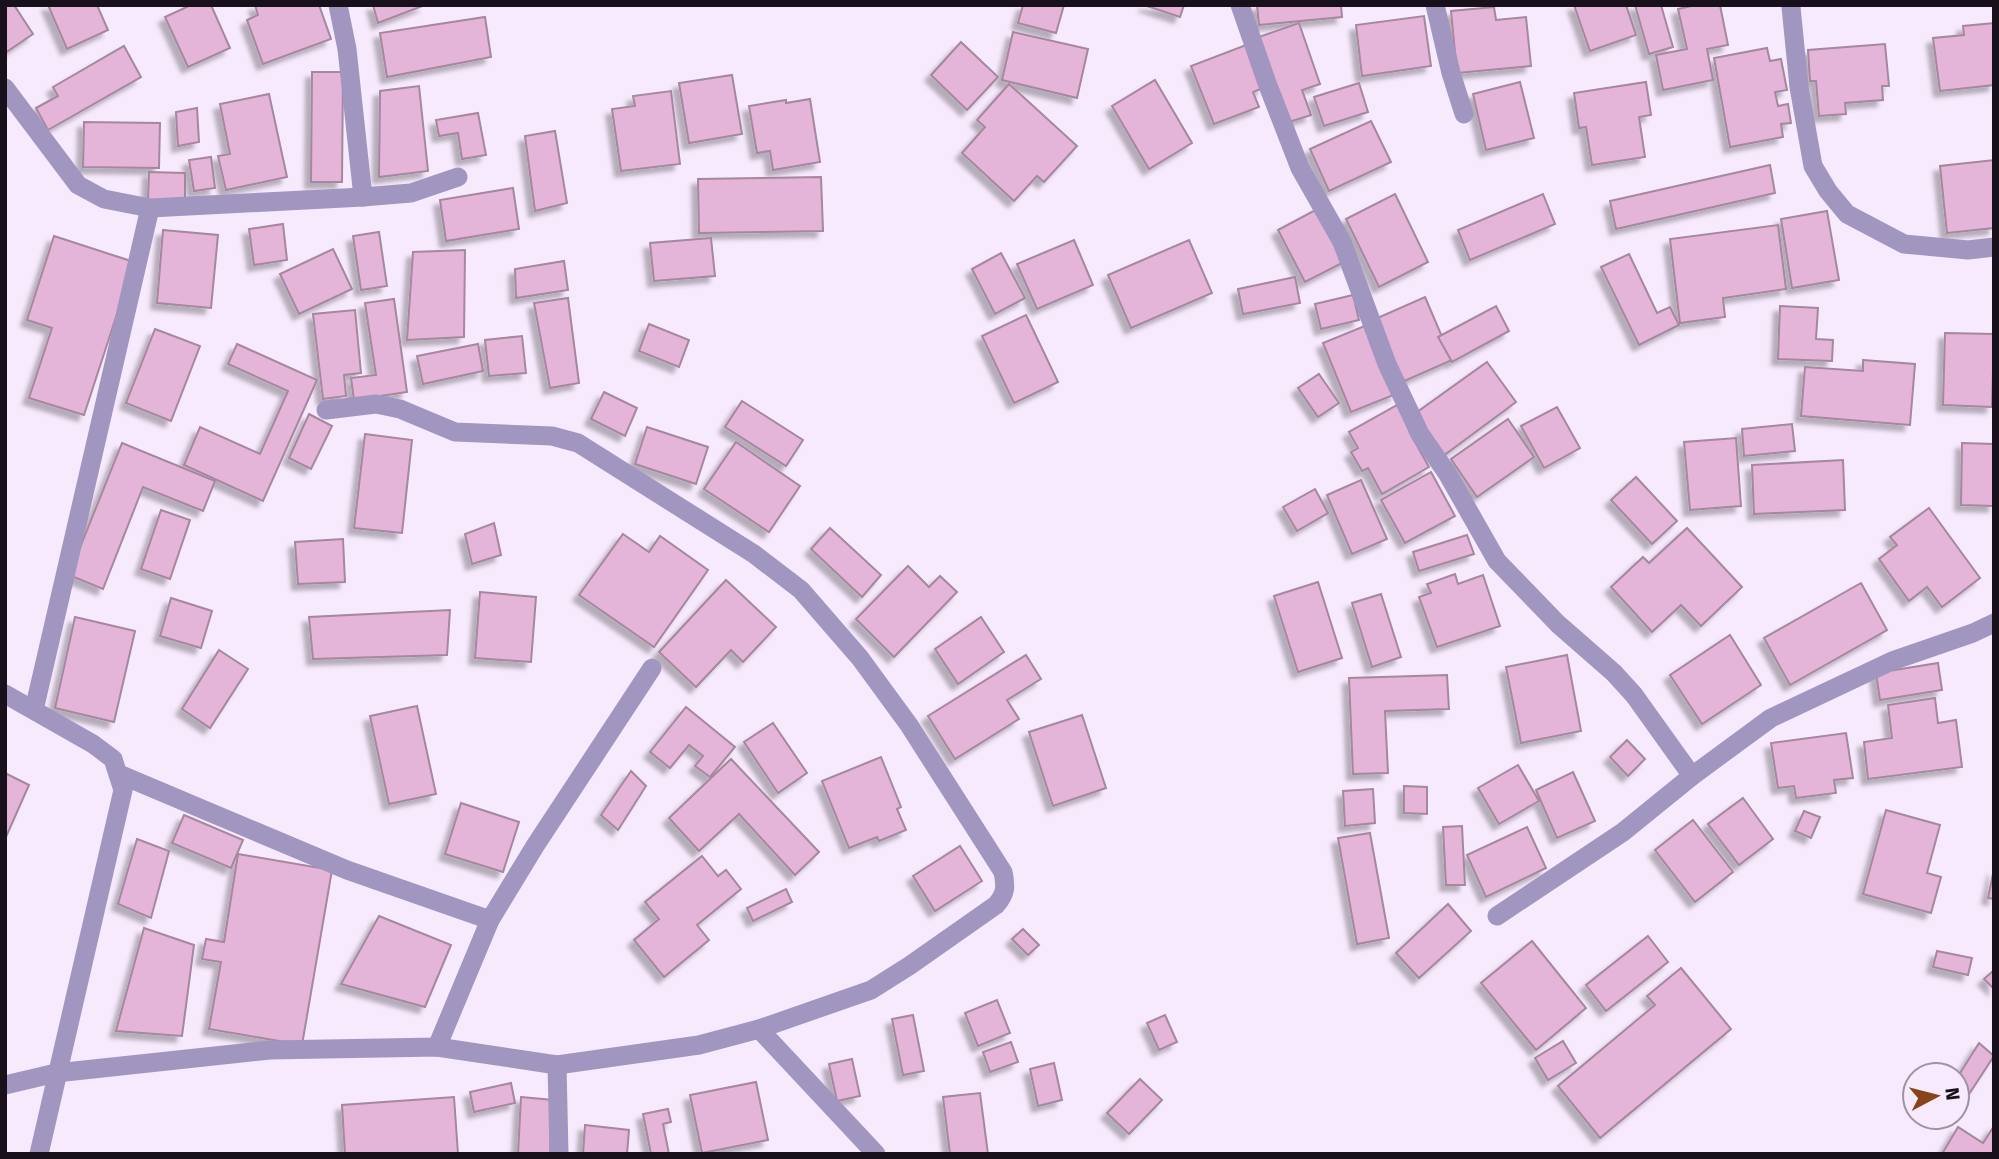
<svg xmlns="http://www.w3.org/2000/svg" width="1999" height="1159" viewBox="0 0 1999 1159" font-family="'Fira Sans',sans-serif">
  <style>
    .building { fill: #e5b4d9; stroke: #a5879e; stroke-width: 2; filter: url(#shadow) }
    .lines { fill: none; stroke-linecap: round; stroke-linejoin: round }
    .minor { stroke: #a196bf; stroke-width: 19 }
  </style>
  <defs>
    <filter id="shadow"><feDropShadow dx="-6" dy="6" stdDeviation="2" flood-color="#0004"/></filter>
  </defs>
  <rect width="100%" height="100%" fill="#f7eafd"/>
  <g class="building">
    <polygon points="5,5 14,5 33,34 5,53"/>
    <polygon points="48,5 97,5 108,30 67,49"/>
    <polygon points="191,5 211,5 230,48 188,67 165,17"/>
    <polygon points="255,5 319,5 331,39 263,64 247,20 258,15"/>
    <polygon points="373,5 425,5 378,23"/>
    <polygon points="1023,5 1064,5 1056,33 1018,23"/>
    <polygon points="1144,5 1184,5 1180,17"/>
    <polygon points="1257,5 1341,5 1342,17 1259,25"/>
    <polygon points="1574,5 1626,5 1636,35 1590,51"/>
    <polygon points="1635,5 1661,5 1673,47 1649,54"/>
    <polygon points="1696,5 1720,5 1728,45 1707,49 1713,80 1663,90 1656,55 1687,49 1678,9"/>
    <polygon points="1494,7 1496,20 1526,17 1531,66 1457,73 1451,11"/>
    <polygon points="1424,16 1431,66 1362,76 1356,25"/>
    <polygon points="485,17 491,57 387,77 380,33"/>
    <polygon points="1299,23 1320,84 1302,90 1311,115 1286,123 1256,38"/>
    <polygon points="1994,23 1994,85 1940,91 1933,38 1964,35 1963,26"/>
    <polygon points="1013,32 1088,49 1077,98 1002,80"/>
    <polygon points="961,42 998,77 967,110 931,75"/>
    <polygon points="1885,44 1889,86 1882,86 1883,100 1845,103 1846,114 1819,116 1816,81 1810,81 1808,50"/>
    <polygon points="1246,45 1263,88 1253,92 1259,107 1214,124 1191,66"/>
    <polygon points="124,46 141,77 48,130 36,108 58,96 53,87"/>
    <polygon points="1767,48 1770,61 1781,59 1787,90 1775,92 1778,106 1788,104 1791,123 1781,124 1783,137 1730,147 1714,58"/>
    <polygon points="312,72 343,72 342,182 311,182"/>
    <polygon points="732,75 742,134 689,143 679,83"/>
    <polygon points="1155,80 1192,143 1149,169 1112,106"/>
    <polygon points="1520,82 1534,138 1486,150 1473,94"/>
    <polygon points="1646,82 1651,115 1639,117 1645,157 1592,165 1586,127 1579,128 1574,93"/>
    <polygon points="1359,83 1368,112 1324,126 1314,97"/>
    <polygon points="1009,84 1077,146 1044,182 1037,176 1014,201 962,153 985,127 977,120"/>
    <polygon points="419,86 428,171 379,177 380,91"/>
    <polygon points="671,91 680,164 621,171 612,109 635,106 633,96"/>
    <polygon points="269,94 287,177 226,190 218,156 230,154 220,104"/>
    <polygon points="810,99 820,162 773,170 770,151 757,153 749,106 786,100 786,103"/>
    <polygon points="197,108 199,142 178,146 176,112"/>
    <polygon points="478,113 486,155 462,159 458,133 439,136 436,120"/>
    <polygon points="1371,121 1391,162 1329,191 1310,149"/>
    <polygon points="84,122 160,123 159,168 83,167"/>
    <polygon points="555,131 567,203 535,211 525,136"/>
    <polygon points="211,157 215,188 194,191 189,160"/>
    <polygon points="1994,160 1994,228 1947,233 1940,166"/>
    <polygon points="1770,165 1775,193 1616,229 1610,201"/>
    <polygon points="149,172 185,173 185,201 148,200"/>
    <polygon points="821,177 823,231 699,233 698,179"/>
    <polygon points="513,188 519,229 446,241 440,200"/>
    <polygon points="1395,194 1428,262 1379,287 1346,219"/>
    <polygon points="1543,194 1555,224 1470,260 1458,230"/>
    <polygon points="1321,207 1348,260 1305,282 1278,230"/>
    <polygon points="1827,211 1839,280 1792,288 1781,219"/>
    <polygon points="283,224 287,260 254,265 249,229"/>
    <polygon points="1778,225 1786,289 1723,298 1725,317 1680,323 1670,239"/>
    <polygon points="163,230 218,235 211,308 157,303"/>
    <polygon points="379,232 387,286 361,290 353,236"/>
    <polygon points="54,236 134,262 84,415 29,398 52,328 27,320"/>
    <polygon points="711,238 715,276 654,281 650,243"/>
    <polygon points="1074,240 1093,285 1037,309 1017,264"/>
    <polygon points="1189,240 1212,293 1131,328 1108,275"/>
    <polygon points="333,249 352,289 299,314 280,274"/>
    <polygon points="465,250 464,337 407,340 413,252"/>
    <polygon points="1001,253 1025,298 995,314 972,269"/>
    <polygon points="1629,254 1657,313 1670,307 1679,325 1639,345 1601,267"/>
    <polygon points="564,261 568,290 516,298 515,269"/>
    <polygon points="1295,277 1300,303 1243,314 1238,289"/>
    <polygon points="1353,295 1359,320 1321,329 1315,304"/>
    <polygon points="1425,297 1452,360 1400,383 1373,320"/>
    <polygon points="568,298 579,383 550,388 534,303"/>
    <polygon points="394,299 407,392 354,400 351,378 376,375 365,303"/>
    <polygon points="1496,306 1509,331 1452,362 1438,337"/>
    <polygon points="1780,306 1818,308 1816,339 1833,340 1832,361 1778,359"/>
    <polygon points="355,310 361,373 344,375 346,396 323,399 313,314"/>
    <polygon points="1026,315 1058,382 1014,403 982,336"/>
    <polygon points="649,324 689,340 679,367 639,351"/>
    <polygon points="1367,325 1396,394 1351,412 1323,343"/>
    <polygon points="155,329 200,346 171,421 126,403"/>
    <polygon points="1945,333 1994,334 1992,407 1943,405"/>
    <polygon points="522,336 526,373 489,376 485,340"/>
    <polygon points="237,344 317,380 263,501 184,465 200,427 260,454 288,391 228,364"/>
    <polygon points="478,344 483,371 423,384 417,356"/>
    <polygon points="1863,360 1915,364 1910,425 1801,416 1805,367 1863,371"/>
    <polygon points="1487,362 1516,402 1443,456 1413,415"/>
    <polygon points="1319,374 1339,403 1318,417 1298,388"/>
    <polygon points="604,392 637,408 625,436 591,419"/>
    <polygon points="742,401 803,440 786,466 725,427"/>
    <polygon points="1399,404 1410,433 1429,467 1382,494 1368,468 1362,471 1351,452 1358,448 1349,432"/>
    <polygon points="1557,407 1580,448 1544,468 1521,426"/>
    <polygon points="309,414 332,426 311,469 289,458"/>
    <polygon points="1508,419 1534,457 1477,497 1451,459"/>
    <polygon points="1792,424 1795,451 1744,456 1742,429"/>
    <polygon points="647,427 708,447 696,484 635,464"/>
    <polygon points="365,434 412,440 402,533 354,528"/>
    <polygon points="1736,438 1741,506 1690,510 1684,442"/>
    <polygon points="736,442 800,486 769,532 704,489"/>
    <polygon points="122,443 215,481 203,511 143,487 103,589 69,575"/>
    <polygon points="1962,443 1994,444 1994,506 1961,505"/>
    <polygon points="1843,460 1845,510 1754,514 1752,465"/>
    <polygon points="1431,472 1455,516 1405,543 1381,500"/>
    <polygon points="1636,477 1677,521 1652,544 1611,500"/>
    <polygon points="1361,480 1387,539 1352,554 1327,495"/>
    <polygon points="1315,489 1328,513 1297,531 1283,507"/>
    <polygon points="1929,508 1980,578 1942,607 1927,587 1909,601 1879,559 1897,545 1890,537"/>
    <polygon points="161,510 190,520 170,579 141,569"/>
    <polygon points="494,523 501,555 472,564 465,534"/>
    <polygon points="830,528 881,575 862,597 811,549"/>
    <polygon points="1687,528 1742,587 1701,626 1681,605 1652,632 1611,587 1643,557 1649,563"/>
    <polygon points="623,534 649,552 660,536 708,570 654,647 579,595"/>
    <polygon points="1467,535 1474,554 1419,571 1413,552"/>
    <polygon points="343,539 345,582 298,584 295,542"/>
    <polygon points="908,566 929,587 940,576 957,592 894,657 856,619"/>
    <polygon points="1455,574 1458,584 1483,575 1500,626 1437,647 1419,597 1431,593 1427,584"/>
    <polygon points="726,580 776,627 743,662 731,650 696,687 659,652"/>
    <polygon points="1318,582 1342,658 1298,672 1274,596"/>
    <polygon points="1861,583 1887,630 1790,685 1764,638"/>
    <polygon points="480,592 536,597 531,662 475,658"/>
    <polygon points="1381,594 1401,657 1372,667 1352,603"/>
    <polygon points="171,598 212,611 201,648 160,636"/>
    <polygon points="450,610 447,655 313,659 309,617"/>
    <polygon points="75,617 135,631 114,722 55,708"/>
    <polygon points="981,617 1004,652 958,684 935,649"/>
    <polygon points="1730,635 1761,685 1702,724 1670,675"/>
    <polygon points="219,650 248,669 210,728 182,709"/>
    <polygon points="1026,655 1041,679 1007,700 1019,719 955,759 928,716"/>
    <polygon points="1567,655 1581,731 1521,743 1506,667"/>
    <polygon points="1938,663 1942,690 1880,700 1876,673"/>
    <polygon points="1447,675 1449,709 1385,711 1388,773 1353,774 1349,678"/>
    <polygon points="1935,698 1938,723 1956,720 1962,767 1868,779 1864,742 1892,738 1888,705"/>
    <polygon points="417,706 436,794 389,804 370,716"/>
    <polygon points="686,707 735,747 710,777 695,766 703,756 689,745 670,768 650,752"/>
    <polygon points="1082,715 1106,788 1053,806 1029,732"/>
    <polygon points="773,723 807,773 778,793 744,742"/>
    <polygon points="1846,733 1853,778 1834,780 1836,793 1796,798 1794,786 1778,788 1771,743"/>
    <polygon points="1627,740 1645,759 1628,776 1610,757"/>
    <polygon points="881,757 901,807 897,809 906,830 879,841 877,837 849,848 822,781"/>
    <polygon points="731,759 819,852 795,875 739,814 699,851 669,818"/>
    <polygon points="1518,765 1539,801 1499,824 1478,788"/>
    <polygon points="631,771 646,786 618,830 601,815"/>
    <polygon points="1573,772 1595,821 1557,838 1536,790"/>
    <polygon points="5,773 29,785 6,837 5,836"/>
    <polygon points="1404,786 1427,787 1427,814 1404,813"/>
    <polygon points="1373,789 1375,823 1345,826 1343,791"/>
    <polygon points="1743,798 1773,839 1739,865 1708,824"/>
    <polygon points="461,803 519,822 503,872 445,854"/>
    <polygon points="1886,810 1940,825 1927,873 1941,877 1931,913 1863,894"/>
    <polygon points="1804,811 1820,817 1811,838 1795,831"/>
    <polygon points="184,815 243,840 231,868 172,843"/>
    <polygon points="1693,820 1733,872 1695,902 1655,850"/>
    <polygon points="1462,826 1465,885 1446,885 1443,827"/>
    <polygon points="1527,827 1546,868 1486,897 1467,855"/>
    <polygon points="1370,833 1389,938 1357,944 1338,838"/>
    <polygon points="137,839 169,851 151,918 118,904"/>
    <polygon points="960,846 982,881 935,911 913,876"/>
    <polygon points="238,854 332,870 302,1045 209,1029 221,962 202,959 206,939 224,942"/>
    <polygon points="702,856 718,876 726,870 741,889 697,925 709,940 664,977 634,940 659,919 645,902"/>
    <polygon points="1994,869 1994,899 1988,898"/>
    <polygon points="786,889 792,902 753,921 747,908"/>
    <polygon points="1448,904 1471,931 1419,978 1396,953"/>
    <polygon points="379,916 451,945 425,1007 341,984"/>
    <polygon points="144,928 194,945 182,1036 116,1031"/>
    <polygon points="1023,929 1039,945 1028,955 1012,939"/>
    <polygon points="1648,936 1668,962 1606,1011 1586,985"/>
    <polygon points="1532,941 1586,1008 1536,1050 1481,983"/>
    <polygon points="1937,951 1972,958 1968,975 1933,967"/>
    <polygon points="1681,968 1731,1029 1600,1138 1558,1086 1655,1005 1647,996"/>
    <polygon points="1994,970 1994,989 1984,979"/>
    <polygon points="997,1000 1010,1033 978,1046 965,1013"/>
    <polygon points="913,1015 924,1071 903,1075 892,1019"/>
    <polygon points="1165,1015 1177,1042 1159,1050 1147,1023"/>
    <polygon points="1563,1041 1576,1063 1548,1080 1535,1058"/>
    <polygon points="1011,1042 1018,1062 990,1072 983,1052"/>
    <polygon points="1979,1043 1994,1056 1969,1094 1957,1086 1957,1078"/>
    <polygon points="852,1059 860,1096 837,1101 829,1064"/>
    <polygon points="1054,1063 1062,1100 1038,1106 1030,1069"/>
    <polygon points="1140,1079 1162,1100 1129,1134 1107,1113"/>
    <polygon points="756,1082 768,1140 702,1153 690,1095"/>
    <polygon points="511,1083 515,1103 474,1112 470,1092"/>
    <polygon points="980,1093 988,1154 950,1154 943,1097"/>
    <polygon points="454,1097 458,1154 345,1154 342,1105"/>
    <polygon points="521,1097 553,1100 550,1154 518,1154"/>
    <polygon points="668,1109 671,1122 663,1124 669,1154 651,1154 643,1114"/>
    <polygon points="585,1125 629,1130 627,1154 583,1154"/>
    <polygon points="1994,1126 1994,1154 1942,1154 1958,1127 1983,1143"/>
  </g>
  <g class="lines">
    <g class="minor">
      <polyline points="338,5 347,49 363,197"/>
      <polyline points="1240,5 1267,83 1300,168 1342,242 1387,364 1420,434 1447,473 1497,561 1558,624 1614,673 1634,695 1692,776"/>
      <polyline points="1435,5 1451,73 1464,114"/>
      <polyline points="1791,7 1799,87 1813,166 1828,191 1847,214 1904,244 1968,250 1994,247"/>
      <polyline points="5,88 78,185 104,199 150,208 363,197 411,193 458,177"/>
      <polyline points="5,694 93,744 113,759 123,790 39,1154"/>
      <polyline points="34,710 150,208"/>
      <polyline points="119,774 347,870 490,920"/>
      <polyline points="1497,916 1623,832 1692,776 1771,718 1892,661 1973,633 1994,623"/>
      <polyline points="759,1029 876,1154"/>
      <polyline points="437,1047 490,920 535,846 652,668"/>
      <polyline points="557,1065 559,1154"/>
      <path d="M 5,1085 L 56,1073 L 270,1050 L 437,1047 L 557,1065 L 699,1045 L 759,1029 L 871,990 L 909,966 L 996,905 C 1006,894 1006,886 1003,872 L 909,725 L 860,658 L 801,590 L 754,554 L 578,443 L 552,436 L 455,432 L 400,409 L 376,404 L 326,410"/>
    </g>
  </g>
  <rect width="1999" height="1159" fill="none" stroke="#18101b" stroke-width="14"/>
  <g transform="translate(1936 1096) rotate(83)"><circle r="33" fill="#f7eafd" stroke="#9e93a3" stroke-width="2"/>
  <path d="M0-5L12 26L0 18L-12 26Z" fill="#874416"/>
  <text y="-10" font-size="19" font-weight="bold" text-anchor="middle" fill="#18101b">N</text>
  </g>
</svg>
